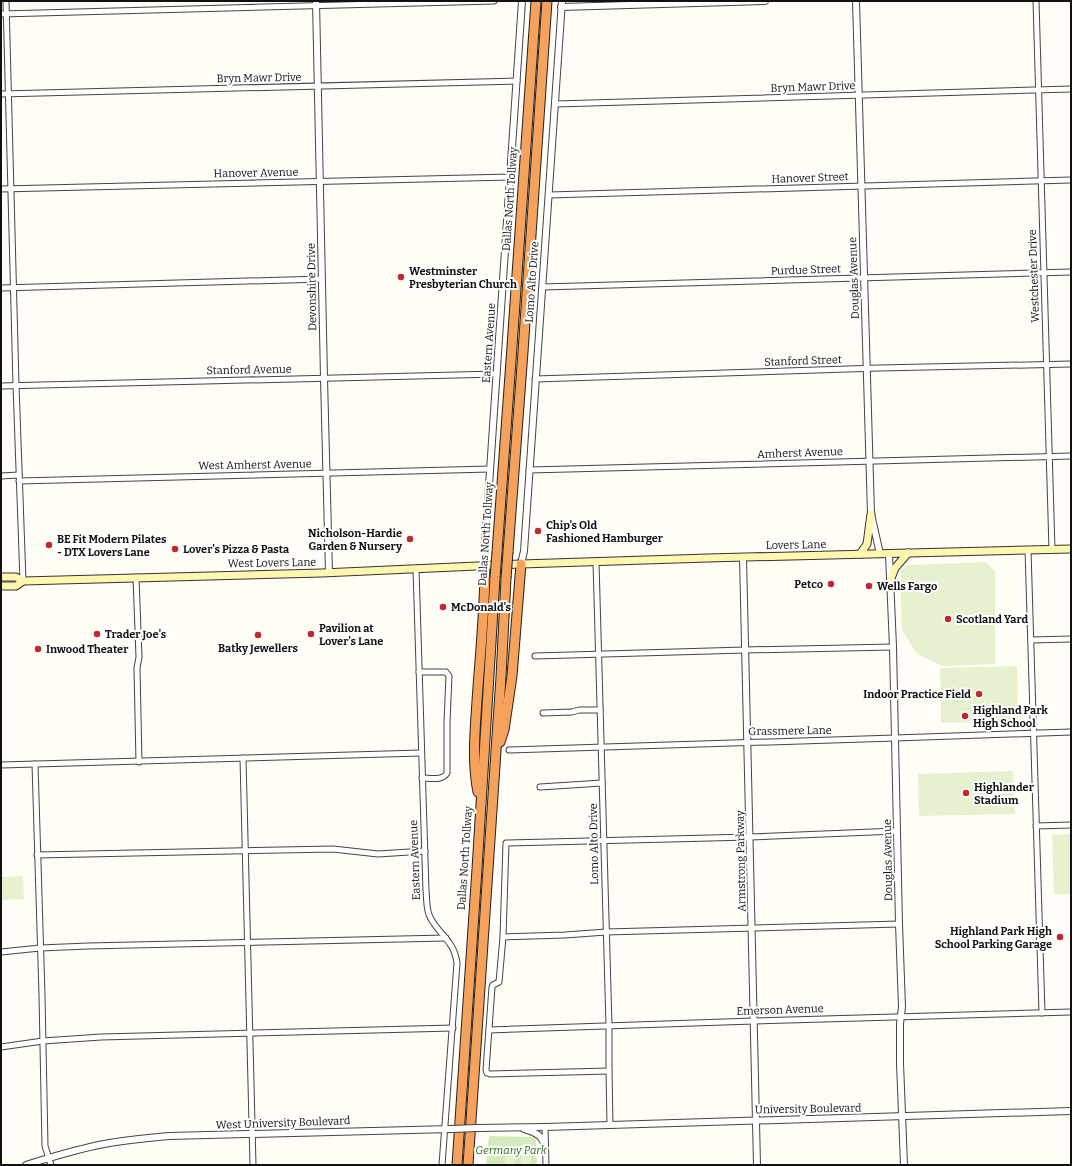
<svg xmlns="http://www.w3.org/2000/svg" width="1072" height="1166" viewBox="0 0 1072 1166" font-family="Bitter,serif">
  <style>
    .green { fill: #d5ebbd }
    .pitch { fill: #e6f2cf }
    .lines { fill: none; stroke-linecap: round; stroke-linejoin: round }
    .minor-casing { stroke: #444; stroke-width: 7 }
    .tertiary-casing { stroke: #444; stroke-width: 8 }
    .secondary-casing { stroke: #333; stroke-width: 9 }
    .motorway-casing { stroke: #222; stroke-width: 11 }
    .minor { stroke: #fff; stroke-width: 5 }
    .tertiary { stroke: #fff; stroke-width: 6 }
    .secondary { stroke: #fff6b0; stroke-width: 7 }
    .motorway { stroke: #f5a25d; stroke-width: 9 }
    .tertiary-bridge-casing { stroke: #444; stroke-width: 8; stroke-linecap: butt }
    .motorway-bridge-casing { stroke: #222; stroke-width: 11; stroke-linecap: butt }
    .tertiary-bridge { stroke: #fff; stroke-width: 6 }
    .motorway-bridge { stroke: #f5a25d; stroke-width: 9 }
    .poi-dot { fill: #c4262e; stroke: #fff; stroke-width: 1.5 }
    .labels { text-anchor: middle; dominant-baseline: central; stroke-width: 4; stroke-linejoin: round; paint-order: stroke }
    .street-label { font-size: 11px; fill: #111; stroke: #fff }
    .poi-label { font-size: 11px; font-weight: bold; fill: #111; stroke: #fff; text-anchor: start }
    .park-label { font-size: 11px; font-style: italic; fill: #2f6b1f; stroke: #fff }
  </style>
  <rect width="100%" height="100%" fill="#fffdf5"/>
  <polygon class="green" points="489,1136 536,1137 537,1165 486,1165"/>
  <g class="pitch">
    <polygon points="986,562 995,571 995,664 943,666 917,654 902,630 900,570 908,565"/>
    <polygon points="1017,666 1018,721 941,723 940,668"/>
    <polygon points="1013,771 1015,814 919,816 918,774"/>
    <polygon points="1071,834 1071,894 1054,894 1052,835"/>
    <polygon points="23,876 24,899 1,900 1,877"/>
    <polygon points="530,1145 531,1165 521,1165 521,1146"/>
    <rect x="505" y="1146" width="10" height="19"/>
  </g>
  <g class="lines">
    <defs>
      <g id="minor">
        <polyline points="6,1 16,385 23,581"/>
        <polyline points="1036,1 1052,550"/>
        <polyline points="1,14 494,1"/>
        <polyline points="1,94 517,81"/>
        <polyline points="555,104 1071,89"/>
        <polyline points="1,189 511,177"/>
        <polyline points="549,195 1071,180"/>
        <polyline points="542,287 1071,272"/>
        <polyline points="1,288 322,279"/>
        <polyline points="535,379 879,368 1071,364"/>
        <polyline points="1,386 497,374"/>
        <polyline points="529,470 1071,456"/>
        <polyline points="1,476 19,475"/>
        <polyline points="19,481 490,469"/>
        <polyline points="1028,550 1042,1013"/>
        <polyline points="596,562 609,1026 609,1071 610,1125"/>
        <path d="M 416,569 L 426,891 C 427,900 426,909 430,917 C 439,935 454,940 457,963 L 442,1165"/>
        <polyline points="136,577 139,657 137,668 139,762"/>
        <polyline points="1031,640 1071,639"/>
        <polyline points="535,656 745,650 893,647"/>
        <path d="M 419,672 L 446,672 L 449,676 L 447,722 L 447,773 C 443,781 430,778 422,778"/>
        <polyline points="543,713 572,712 579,710 600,710"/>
        <polyline points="509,750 895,738 1071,732"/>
        <polyline points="243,758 253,1165"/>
        <polyline points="35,764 42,995 45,1146 51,1165"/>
        <polyline points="1,765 421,753"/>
        <polyline points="540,787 602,783"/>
        <polyline points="1036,826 1071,825"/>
        <polyline points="37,855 333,849 378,854 425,851"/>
        <polyline points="503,937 565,935 606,932 899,924"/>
        <polyline points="1,952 40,948 88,946 446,938"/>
        <polyline points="489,1030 754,1021 1071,1012"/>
        <polyline points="1,1047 43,1041 101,1037 453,1028"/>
        <polyline points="609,1071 490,1074 487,1073 486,1070 492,987 493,985 499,982 503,937 506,843 750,837 897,831"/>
        <polyline points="545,1127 546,1165"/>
      </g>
      <g id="tertiary">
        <polyline points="316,1 324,378 329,573"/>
        <polyline points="856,1 871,514 880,554"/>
        <polyline points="561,7 765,1"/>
        <polyline points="889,554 893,647 899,924 902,1007 900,1024 900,1063 904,1165"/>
        <polyline points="743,557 757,1165"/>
        <polyline points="521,564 524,551 562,1"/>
        <polyline points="485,566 485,544 522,1"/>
        <polyline points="477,1128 545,1127 1071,1111"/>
        <path d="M 524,1129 C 536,1133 541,1134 545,1146"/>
        <path d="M 26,1165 C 52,1157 77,1149 104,1144 C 125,1140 147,1138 169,1136 L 451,1129"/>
      </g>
      <g id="secondary">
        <polyline points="860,554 867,544 871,514"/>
        <polyline points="1,577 16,577 23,581 322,573 521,564 708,558 1071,549"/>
        <polyline points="890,581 895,568 908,553"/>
        <polyline points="1,586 16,586 23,581"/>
      </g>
      <g id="motorway">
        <polyline points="497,552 511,361 536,1"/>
        <polyline points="508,552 523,352 547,1"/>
        <polyline points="500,742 504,730 512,676 521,564"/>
        <path d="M 478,792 C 472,762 475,731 477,701 C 480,656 485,611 485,566"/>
        <polyline points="457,1165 477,869 495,578"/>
        <polyline points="468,1165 501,677 506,578"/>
      </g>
    </defs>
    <use href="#minor" class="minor-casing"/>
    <use href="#tertiary" class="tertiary-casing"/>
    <use href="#secondary" class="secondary-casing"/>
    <use href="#motorway" class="motorway-casing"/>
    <use href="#minor" class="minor"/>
    <use href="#tertiary" class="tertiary"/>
    <use href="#secondary" class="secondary"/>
    <use href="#motorway" class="motorway"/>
    <defs>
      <polyline id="tertiary-bridge" points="451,1129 477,1128"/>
      <g id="motorway-bridge">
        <polyline points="495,578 497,552"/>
        <polyline points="506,578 508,552"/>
      </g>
    </defs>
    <use href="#tertiary-bridge" class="tertiary-bridge-casing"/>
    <use href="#motorway-bridge" class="motorway-bridge-casing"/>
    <use href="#tertiary-bridge" class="tertiary-bridge"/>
    <use href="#motorway-bridge" class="motorway-bridge"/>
  </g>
  <g class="poi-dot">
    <circle cx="401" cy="277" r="4"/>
    <circle cx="538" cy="531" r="4"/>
    <circle cx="410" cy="539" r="4"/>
    <circle cx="49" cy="545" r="4"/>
    <circle cx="175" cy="549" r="4"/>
    <circle cx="831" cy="584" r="4"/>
    <circle cx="869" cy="586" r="4"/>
    <circle cx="443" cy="607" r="4"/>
    <circle cx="948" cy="619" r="4"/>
    <circle cx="97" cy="634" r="4"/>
    <circle cx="311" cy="634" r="4"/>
    <circle cx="258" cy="635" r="4"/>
    <circle cx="38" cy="649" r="4"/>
    <circle cx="979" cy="694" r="4"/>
    <circle cx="965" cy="716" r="4"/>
    <circle cx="966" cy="793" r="4"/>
    <circle cx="1060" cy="937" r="4"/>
  </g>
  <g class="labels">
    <g class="street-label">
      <text transform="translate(259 78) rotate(-1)">Bryn Mawr Drive</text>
      <text transform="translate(813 87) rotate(-2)">Bryn Mawr Drive</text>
      <text transform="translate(256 173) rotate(-1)">Hanover Avenue</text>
      <text transform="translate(810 178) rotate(-2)">Hanover Street</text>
      <text transform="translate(510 199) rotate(-86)">Dallas North Tollway</text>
      <text transform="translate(806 270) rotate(-2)">Purdue Street</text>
      <text transform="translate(1034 276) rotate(-92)">Westchester Drive</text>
      <text transform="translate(854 278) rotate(-92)">Douglas Avenue</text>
      <text transform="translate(532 282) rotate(-86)">Lomo Alto Drive</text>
      <text transform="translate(312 287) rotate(-91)">Devonshire Drive</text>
      <text transform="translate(489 343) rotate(-86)">Eastern Avenue</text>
      <text transform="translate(803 361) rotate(-2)">Stanford Street</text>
      <text transform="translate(249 370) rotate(-1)">Stanford Avenue</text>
      <text transform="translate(800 453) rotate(-2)">Amherst Avenue</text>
      <text transform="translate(255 465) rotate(-1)">West Amherst Avenue</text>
      <text transform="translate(486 534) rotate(-86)">Dallas North Tollway</text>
      <text transform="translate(796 545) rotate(-1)">Lovers Lane</text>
      <text transform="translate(272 563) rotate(-1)">West Lovers Lane</text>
      <text transform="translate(790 731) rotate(-1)">Grassmere Lane</text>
      <text transform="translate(594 844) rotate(-91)">Lomo Alto Drive</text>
      <text transform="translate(465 858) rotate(-86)">Dallas North Tollway</text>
      <text transform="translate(415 860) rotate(-92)">Eastern Avenue</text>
      <text transform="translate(888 860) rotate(-91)">Douglas Avenue</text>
      <text transform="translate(741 861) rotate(-91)">Armstrong Parkway</text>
      <text transform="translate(780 1010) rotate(-2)">Emerson Avenue</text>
      <text transform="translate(808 1109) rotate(-1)">University Boulevard</text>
      <text transform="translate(283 1123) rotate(-2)">West University Boulevard</text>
    </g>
    <g class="poi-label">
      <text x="409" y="271">Westminster<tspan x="409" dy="13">Presbyterian Church</tspan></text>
      <text x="546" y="525">Chip's Old<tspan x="546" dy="13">Fashioned Hamburger</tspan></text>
      <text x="402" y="533" text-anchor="end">Nicholson-Hardie<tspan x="402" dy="13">Garden &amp; Nursery</tspan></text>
      <text x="57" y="539">BE Fit Modern Pilates<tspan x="57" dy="13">- DTX Lovers Lane</tspan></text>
      <text x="183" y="549">Lover's Pizza &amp; Pasta</text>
      <text x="823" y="584" text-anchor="end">Petco</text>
      <text x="877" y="586">Wells Fargo</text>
      <text x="451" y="607">McDonald's</text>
      <text x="956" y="619">Scotland Yard</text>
      <text x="319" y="628">Pavilion at<tspan x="319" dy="13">Lover's Lane</tspan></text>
      <text x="105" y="634">Trader Joe's</text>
      <text x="258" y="648" text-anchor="middle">Batky Jewellers</text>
      <text x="46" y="649">Inwood Theater</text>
      <text x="971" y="694" text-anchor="end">Indoor Practice Field</text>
      <text x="973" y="710">Highland Park<tspan x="973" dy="13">High School</tspan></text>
      <text x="974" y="787">Highlander<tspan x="974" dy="13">Stadium</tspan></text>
      <text x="1052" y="931" text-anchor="end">Highland Park High<tspan x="1052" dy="13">School Parking Garage</tspan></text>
    </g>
    <g class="park-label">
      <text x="511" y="1150">Germany Park</text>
    </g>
  </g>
  <rect width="1072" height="1166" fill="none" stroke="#111111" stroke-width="4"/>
</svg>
